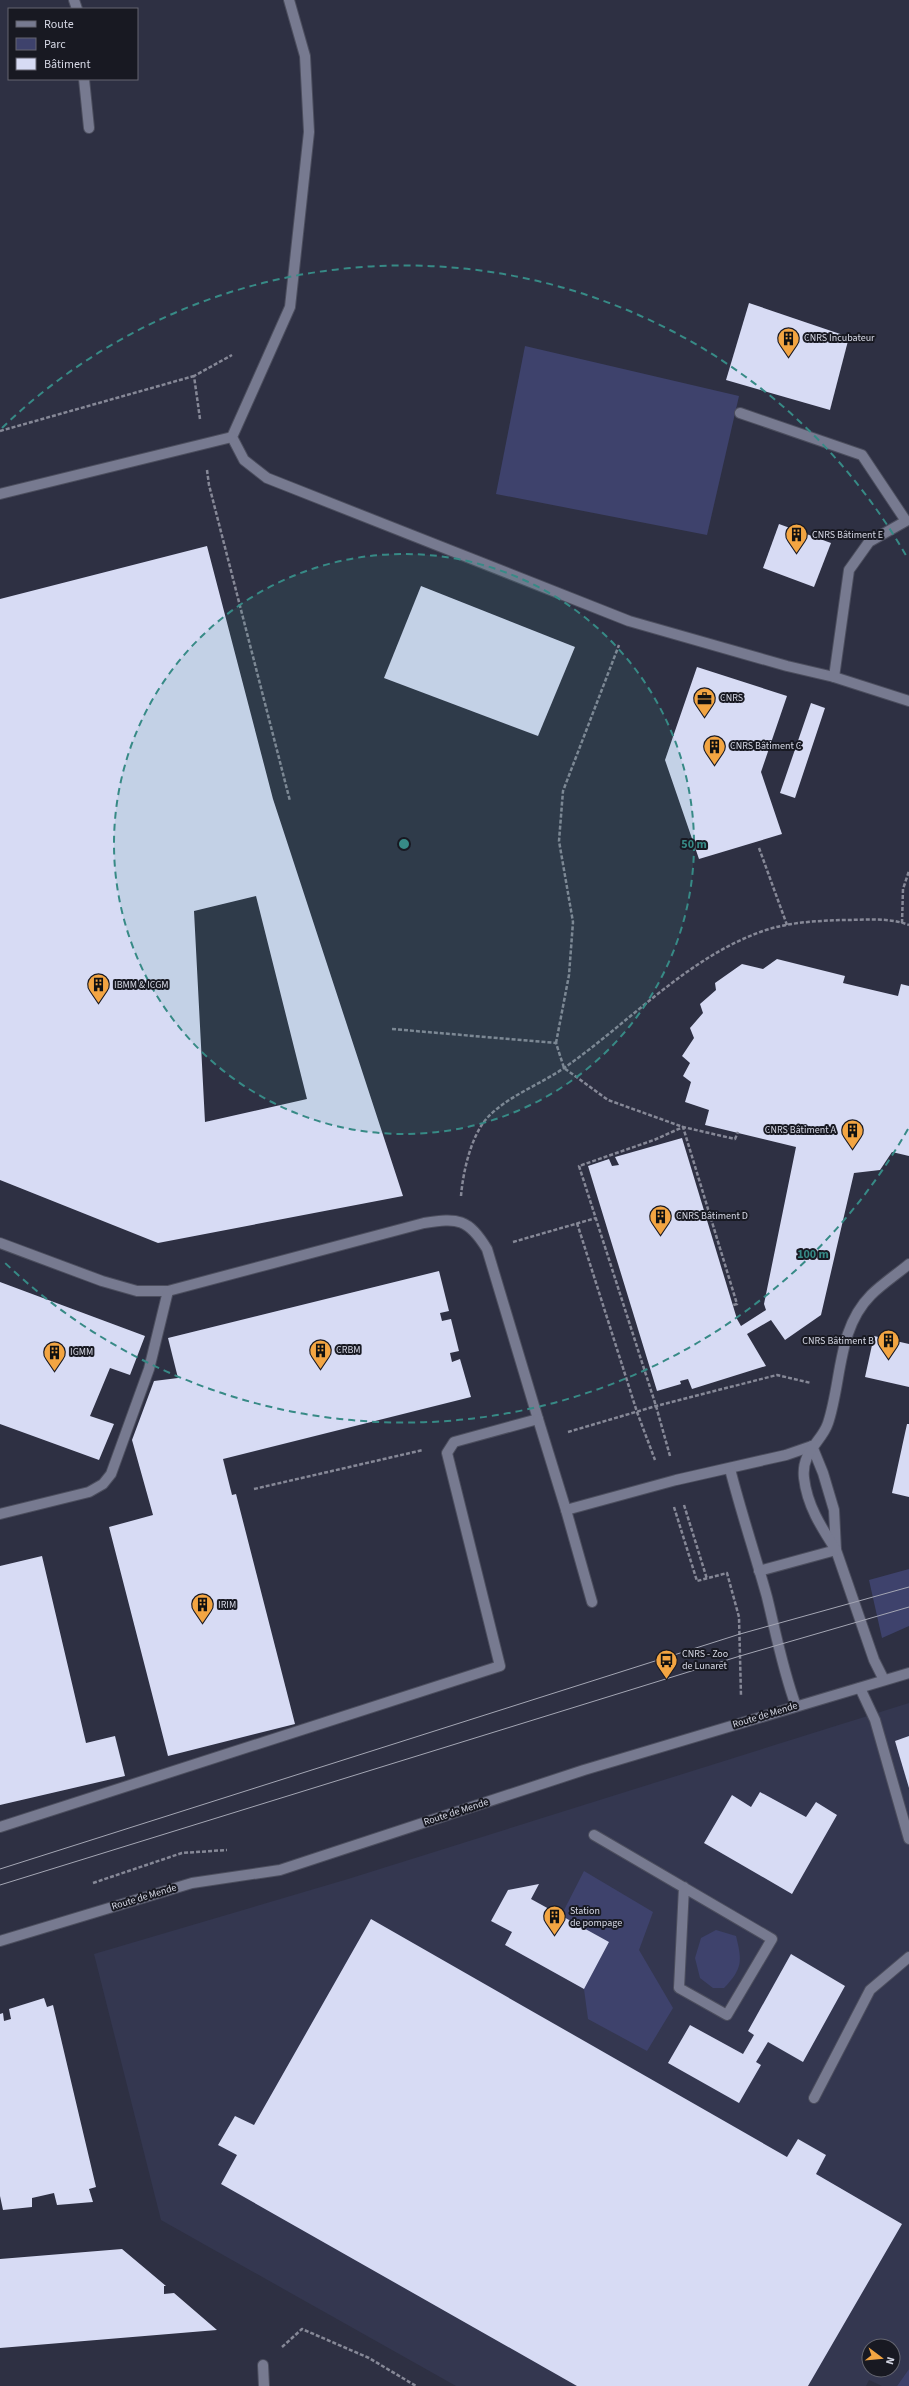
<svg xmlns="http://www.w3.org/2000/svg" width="909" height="2386" viewBox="0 0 909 2386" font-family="'Source Sans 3',sans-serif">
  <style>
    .built { fill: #343750; fill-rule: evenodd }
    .green { fill: #3e426c }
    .building { fill: #d7dbf4; fill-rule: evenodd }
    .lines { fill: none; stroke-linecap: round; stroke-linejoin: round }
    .lane-casing { stroke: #4c4e5e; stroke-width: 12 }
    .street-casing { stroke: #4c4e5e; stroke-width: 12 }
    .secondary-casing { stroke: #4c4e5e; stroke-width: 12 }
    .path { stroke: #868897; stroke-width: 2.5; stroke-dasharray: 4 2; stroke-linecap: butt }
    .lane { stroke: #777a90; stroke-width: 10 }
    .street { stroke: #777a90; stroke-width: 10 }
    .secondary { stroke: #777a90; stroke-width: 10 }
    .tram { stroke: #a4a6b4; stroke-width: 1 }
    .ring { fill: none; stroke: #378a86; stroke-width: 2; stroke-dasharray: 7 5 }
    .labels { text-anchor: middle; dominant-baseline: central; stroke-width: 4; stroke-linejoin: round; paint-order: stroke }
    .poi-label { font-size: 10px; fill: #d6d8e5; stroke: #181922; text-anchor: start }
    .street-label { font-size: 10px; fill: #d6d8e5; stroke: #181922 }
    .centre { fill: #378a86; stroke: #181922; stroke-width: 2 }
    .ring-label { font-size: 12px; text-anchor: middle; font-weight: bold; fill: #378a86; stroke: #181922; stroke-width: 4; stroke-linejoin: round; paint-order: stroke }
  </style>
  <rect width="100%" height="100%" fill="#2e3043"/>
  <path class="built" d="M 909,1703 L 909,2369 L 897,2386 L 882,2386 L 869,2380 L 866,2386 L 456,2386 L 161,2220 L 94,1954 L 348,1879 ZM 869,2346 L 893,2346 L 893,2370 L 869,2370 Z"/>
  <g class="green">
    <polygon points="525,346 739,396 707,535 496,494"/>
    <polygon points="909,1569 909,1626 882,1638 869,1580"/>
    <polygon points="584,1871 653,1912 639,1950 673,2008 647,2051 588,2019 584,1989 609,1942 561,1916"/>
    <path d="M 716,1930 L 736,1936 C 742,1961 743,1968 724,1988 L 713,1988 L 700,1978 L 695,1958 L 701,1938 Z"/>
    <polygon points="909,2369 909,2386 897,2386"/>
  </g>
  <g class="building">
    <polygon points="749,303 849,337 830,410 726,380"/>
    <polygon points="779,524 831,543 814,587 763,568"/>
    <path d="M 207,546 L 273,799 L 403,1196 L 158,1243 L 0,1180 L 0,599 ZM 256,896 L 307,1099 L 205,1122 L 194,911 Z"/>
    <polygon points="421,586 575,647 538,736 384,678"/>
    <polygon points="697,667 787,696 761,772 782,834 699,859 665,760"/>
    <polygon points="811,703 825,708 795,798 780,793"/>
    <polygon points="777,959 845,976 843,983 898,996 901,984 909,986 909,1156 892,1152 880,1170 854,1173 821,1315 785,1340 771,1320 747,1334 766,1366 692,1389 688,1379 680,1381 681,1384 657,1391 588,1166 609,1159 612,1166 619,1165 615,1157 682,1138 737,1319 741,1326 766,1310 764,1304 796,1147 705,1125 709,1110 685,1102 691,1082 683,1076 690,1063 682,1056 694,1038 690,1028 703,1013 700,1004 716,990 715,983 742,964 763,969"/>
    <polygon points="439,1271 449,1311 440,1313 442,1321 451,1319 459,1351 450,1353 452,1362 460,1359 471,1397 223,1459 232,1495 236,1494 295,1724 168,1756 109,1527 153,1515 132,1440 154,1381 178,1378 168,1338"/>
    <polygon points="0,1282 145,1336 130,1375 110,1368 90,1416 114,1424 99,1460 0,1424"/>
    <polygon points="874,1336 909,1344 909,1387 865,1377"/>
    <polygon points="907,1424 909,1424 909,1497 892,1493"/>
    <polygon points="42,1556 86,1743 115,1736 125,1776 0,1805 0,1566"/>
    <polygon points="909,1736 909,1788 895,1741"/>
    <polygon points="760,1792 806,1817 816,1802 837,1815 792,1894 704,1843 732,1795 751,1807"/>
    <polygon points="539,1884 531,1899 609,1942 584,1989 505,1945 512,1932 491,1921 508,1890"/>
    <polygon points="371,1919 787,2157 798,2139 826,2155 816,2174 902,2224 808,2386 577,2386 221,2184 237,2155 218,2145 235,2116 254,2125"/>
    <polygon points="791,1954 845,1986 803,2062 768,2042 756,2062 761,2065 739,2103 668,2063 690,2025 743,2054 754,2035 748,2031"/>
    <polygon points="44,1998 47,2007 53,2005 96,2187 89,2189 93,2202 57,2205 54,2193 32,2198 32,2207 3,2210 0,2196 0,2014 3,2013 4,2021 11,2019 9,2009"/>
    <polygon points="122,2249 166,2286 164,2286 164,2294 174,2293 217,2330 0,2348 0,2259"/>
  </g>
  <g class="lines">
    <defs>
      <g id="lane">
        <polyline points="289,0 305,56 309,132 290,307 232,437 244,460 267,478 629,621 787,666 834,677 909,701"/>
        <polyline points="740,413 862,455 906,521 869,542 849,570 834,677"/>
        <polyline points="0,494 232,437"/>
        <path d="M 0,1243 L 102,1281 L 137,1291 L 168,1291 L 424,1223 C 458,1218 468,1218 487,1249 L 538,1419 L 454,1442 L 447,1453 L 500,1666 L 0,1827"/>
        <polyline points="538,1419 566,1510 676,1480 786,1455 812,1446"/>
        <polyline points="812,1446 823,1473 834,1510 836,1550 874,1660 884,1680"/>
        <path d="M 730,1469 C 741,1512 755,1554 767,1597 C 776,1634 783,1671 796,1706"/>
        <polyline points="566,1510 592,1602"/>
        <polyline points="0,1514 89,1492 103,1484 111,1474 149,1369 168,1291"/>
        <path d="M 759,1571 L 836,1550 C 821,1527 807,1505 804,1478 C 801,1451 822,1442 828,1423 C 842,1381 837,1329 871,1295 C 882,1284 897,1274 909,1264"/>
        <polyline points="860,1688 875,1720 909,1839"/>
        <polyline points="594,1835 772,1939 727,2015 679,1988 684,1887"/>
        <polyline points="814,2098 870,1990 909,1957"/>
      </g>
      <g id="street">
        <polyline points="74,0 77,9"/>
        <polyline points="84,79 89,128"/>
        <polyline points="263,2365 264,2386"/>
      </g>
      <polyline id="secondary" points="0,1941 192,1883 280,1870 584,1770 909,1673"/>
    </defs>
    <use href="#lane" class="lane-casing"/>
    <use href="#street" class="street-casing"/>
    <use href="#secondary" class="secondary-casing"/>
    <g class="path">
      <polyline points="200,419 194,376 232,355"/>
      <polyline points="0,431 194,376"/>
      <polyline points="207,470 209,485 290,801"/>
      <polyline points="759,848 787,925"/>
      <polyline points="902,923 903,889 909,871"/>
      <polyline points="392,1029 556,1043 564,1068 608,1100 683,1127 735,1139 738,1132"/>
      <polyline points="556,1043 569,975 573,922 559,841 563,791 619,645"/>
      <path d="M 461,1196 C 463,1172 471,1135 488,1117 C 508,1096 541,1084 564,1068 C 629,1023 688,957 763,931 C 789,922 816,921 843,920 C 865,920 888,917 909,925"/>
      <polyline points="577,1223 637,1412 655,1460"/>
      <polyline points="513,1242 596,1218"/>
      <polyline points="568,1432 656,1406 777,1375 811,1383"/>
      <polyline points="670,1456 656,1406 579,1166 654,1140 683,1127 737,1304 733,1305"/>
      <polyline points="254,1489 423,1450"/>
      <polyline points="684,1505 707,1579"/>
      <polyline points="674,1507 697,1581 727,1573 739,1617 741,1696"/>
      <polyline points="93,1883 182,1853 227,1850"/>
      <polyline points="282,2347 302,2329 369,2358 416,2386"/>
    </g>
    <use href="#lane" class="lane"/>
    <use href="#street" class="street"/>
    <use href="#secondary" class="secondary"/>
    <g class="tram">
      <polyline points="0,1869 740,1634 909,1587"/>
      <polyline points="0,1885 740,1656 909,1607"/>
    </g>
  </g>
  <circle cx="404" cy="844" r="290" fill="#378a86" fill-opacity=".12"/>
  <g class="ring">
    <circle cx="404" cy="844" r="290"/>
    <path d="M908 1129A579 579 0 0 1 2 1260M2 428A579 579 0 0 1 908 559"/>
  </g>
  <defs>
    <symbol id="building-pin" viewBox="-11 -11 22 30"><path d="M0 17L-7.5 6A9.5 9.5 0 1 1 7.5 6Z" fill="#f3a542" stroke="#181922"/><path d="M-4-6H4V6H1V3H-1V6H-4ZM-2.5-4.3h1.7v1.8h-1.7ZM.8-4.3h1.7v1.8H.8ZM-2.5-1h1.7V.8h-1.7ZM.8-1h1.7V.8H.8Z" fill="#111"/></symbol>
    <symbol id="office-pin" viewBox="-11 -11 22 30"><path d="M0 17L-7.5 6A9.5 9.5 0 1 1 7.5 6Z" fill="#f3a542" stroke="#181922"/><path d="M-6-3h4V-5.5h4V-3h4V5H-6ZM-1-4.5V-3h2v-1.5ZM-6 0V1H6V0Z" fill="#111"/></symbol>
    <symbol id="bus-pin" viewBox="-11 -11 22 30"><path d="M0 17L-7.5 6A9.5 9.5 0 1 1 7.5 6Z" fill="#f3a542" stroke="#181922"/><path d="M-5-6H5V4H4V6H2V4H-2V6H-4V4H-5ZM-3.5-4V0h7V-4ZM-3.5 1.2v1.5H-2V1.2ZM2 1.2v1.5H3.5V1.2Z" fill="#111"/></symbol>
  </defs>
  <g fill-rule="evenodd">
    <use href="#building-pin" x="776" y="326" width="25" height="34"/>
    <use href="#building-pin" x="784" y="522" width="25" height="34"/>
    <use href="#office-pin" x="692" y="686" width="25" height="34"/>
    <use href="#building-pin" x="702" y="734" width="25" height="34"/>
    <use href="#building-pin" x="86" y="972" width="25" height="34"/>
    <use href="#building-pin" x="840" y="1118" width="25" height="34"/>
    <use href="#building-pin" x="648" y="1204" width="25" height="34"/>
    <use href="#building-pin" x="876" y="1328" width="25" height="34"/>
    <use href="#building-pin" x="308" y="1338" width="25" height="34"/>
    <use href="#building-pin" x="42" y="1340" width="25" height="34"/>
    <use href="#building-pin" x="190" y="1592" width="25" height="34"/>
    <use href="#bus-pin" x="654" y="1648" width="25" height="34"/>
    <use href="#building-pin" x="542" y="1904" width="25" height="34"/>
  </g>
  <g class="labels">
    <g class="poi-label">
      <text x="804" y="338">CNRS Incubateur</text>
      <text x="812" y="535">CNRS Bâtiment E</text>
      <text x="720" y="698">CNRS</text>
      <text x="730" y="746">CNRS Bâtiment C</text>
      <text x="114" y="985">IBMM &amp; ICGM</text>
      <text x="836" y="1130" text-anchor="end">CNRS Bâtiment A</text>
      <text x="676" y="1216">CNRS Bâtiment D</text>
      <text x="874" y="1341" text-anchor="end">CNRS Bâtiment B</text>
      <text x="336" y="1350">CRBM</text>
      <text x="70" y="1352">IGMM</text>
      <text x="218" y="1605">IRIM</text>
      <text x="682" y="1654">CNRS - Zoo<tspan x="682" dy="12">de Lunaret</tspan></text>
      <text x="570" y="1911">Station<tspan x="570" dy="12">de pompage</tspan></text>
    </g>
    <g class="street-label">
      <text transform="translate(765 1715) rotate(-17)">Route de Mende</text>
      <text transform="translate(456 1812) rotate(-18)">Route de Mende</text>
      <text transform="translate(144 1897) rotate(-17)">Route de Mende</text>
    </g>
  </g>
  <circle cx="404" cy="844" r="6" class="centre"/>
  <g class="ring-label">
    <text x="694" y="848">50 m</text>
    <text x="813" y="1258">100 m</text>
  </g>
  <rect x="8" y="8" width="130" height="72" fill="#181922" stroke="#646570"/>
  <rect x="16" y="21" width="20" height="6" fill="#777a90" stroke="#646570"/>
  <text x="44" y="28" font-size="12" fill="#d6d8e5">Route</text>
  <rect x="16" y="38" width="20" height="12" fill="#3e426c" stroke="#646570"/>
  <text x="44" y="48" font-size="12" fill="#d6d8e5">Parc</text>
  <rect x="16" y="58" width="20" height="12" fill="#d7dbf4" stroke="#646570"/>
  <text x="44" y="68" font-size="12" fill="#d6d8e5">Bâtiment</text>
  <g transform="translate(881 2358) rotate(106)"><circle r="19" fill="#181922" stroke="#646570"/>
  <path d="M0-3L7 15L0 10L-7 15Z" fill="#f3a542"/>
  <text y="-6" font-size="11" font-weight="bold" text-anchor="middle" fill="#d6d8e5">N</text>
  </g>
</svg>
